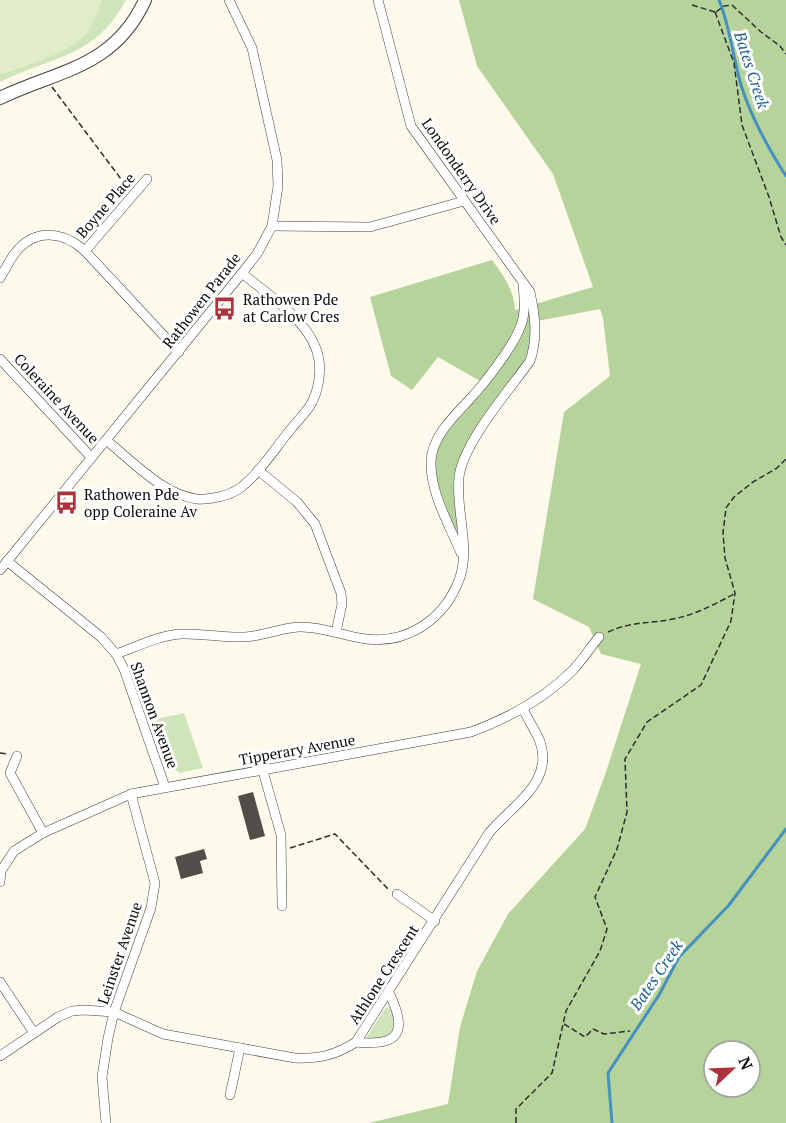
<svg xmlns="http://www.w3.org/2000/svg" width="786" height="1123" viewBox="0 0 786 1123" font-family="'PT Serif',serif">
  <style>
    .green { fill: #d0e4ba }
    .forest { fill: #b5d39a; fill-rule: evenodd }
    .pitch { fill: #e1ecca }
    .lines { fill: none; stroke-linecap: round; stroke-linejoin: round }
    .stream { stroke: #4490bf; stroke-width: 3 }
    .building { fill: #534d49 }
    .minor-casing { stroke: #3f3f3f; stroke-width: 10 }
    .tertiary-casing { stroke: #3f3f3f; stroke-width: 14 }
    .path { stroke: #2e2e2e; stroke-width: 1.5; stroke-dasharray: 6 3; stroke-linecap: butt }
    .minor { stroke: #fff; stroke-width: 9 }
    .tertiary { stroke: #fff; stroke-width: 12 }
    .labels { text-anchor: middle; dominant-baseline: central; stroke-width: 6; stroke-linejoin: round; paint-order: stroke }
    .street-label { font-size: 15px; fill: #0c0c0c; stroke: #fff }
    .poi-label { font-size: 15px; fill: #0c0c0c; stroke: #fff; text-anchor: start }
    .water-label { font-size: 16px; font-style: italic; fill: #226291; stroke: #fff }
  </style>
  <rect width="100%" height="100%" fill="#fdfaec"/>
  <g class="green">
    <path d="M 0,0 L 126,0 C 95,58 52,56 0,82 Z"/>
    <polygon points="184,713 203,768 180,773 173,768 156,719"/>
    <polygon points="386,1007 393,1010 395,1018 393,1031 383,1039 365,1040"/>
  </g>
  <path class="forest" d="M 459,0 L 786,0 L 786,1123 L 369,1123 L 448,1104 L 460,1027 L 477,971 L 508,914 L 585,829 L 605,775 L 641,664 L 601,654 L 589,627 L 533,599 L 564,412 L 610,376 L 603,318 L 600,309 L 532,322 L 529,349 L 525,359 C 504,392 459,439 454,478 C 452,494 457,513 459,529 L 456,530 C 450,519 447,508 442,496 C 438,485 433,472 434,460 C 438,434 472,406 487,385 L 438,357 L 412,390 L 391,376 L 370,297 L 492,260 C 504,276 514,290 515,310 L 593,287 L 553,174 L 477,66 ZM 714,1051 L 750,1051 L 750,1087 L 714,1087 Z"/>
  <path class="pitch" d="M 0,0 L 102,0 C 98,12 92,28 82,38 C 62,56 25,66 0,75 Z"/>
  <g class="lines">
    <g class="stream">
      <path d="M 719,0 C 730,27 733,57 741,85 C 751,117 768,148 786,176"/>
      <polyline points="612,1123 608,1073 659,995 679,957 729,905 786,829"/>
    </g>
  </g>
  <g class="building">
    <polygon points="253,792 265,836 250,840 238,796"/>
    <polygon points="204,849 207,859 200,861 203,873 181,879 175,857"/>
  </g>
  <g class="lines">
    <defs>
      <g id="minor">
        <polyline points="272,226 370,227 464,201"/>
        <polyline points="85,251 147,179"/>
        <path d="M 0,278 C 5,270 9,261 15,253 C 35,228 63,231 85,251 L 179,352"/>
        <polyline points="0,359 91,457"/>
        <path d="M 106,440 C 131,460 163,495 197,499 C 210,500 229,496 240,488 C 260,473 275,448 291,429 C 297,421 306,413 311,404 C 318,392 321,374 319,360 C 313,322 270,297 242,273"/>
        <polyline points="258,470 297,502 315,524 341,593 342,604 336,632"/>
        <path d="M 461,553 C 449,524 430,493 431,461 C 432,437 453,417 469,400 C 484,384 514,346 521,325 C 526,312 524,297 523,284"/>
        <polyline points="7,561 101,637 116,654 124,669 165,787"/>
        <polyline points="0,570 242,273 257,254 272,226 278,186 277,160 252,48 229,0"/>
        <path d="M 116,654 C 136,647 160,635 181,634 C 203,633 223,638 245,637 C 263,636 280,628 299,627 C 321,626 343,636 366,639 C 406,644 441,621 457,585 C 473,551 455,512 459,477 C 463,443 510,389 530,361 C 538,338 535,315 530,292 L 411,126 L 378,0"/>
        <polyline points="17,756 10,773 43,833"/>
        <polyline points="263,771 281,835 282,906"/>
        <path d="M 0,882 L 1,871 L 14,851 L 43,833 L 131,794 L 471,732 C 509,718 544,699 573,670 C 582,660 590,648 599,637"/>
        <polyline points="397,894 435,921"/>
        <polyline points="0,982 34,1033"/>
        <path d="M 356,1042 C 400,1047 408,1031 389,993"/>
        <path d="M 0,1056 L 58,1017 L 72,1011 L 84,1010 L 114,1012 L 163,1034 L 295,1058 C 319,1059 336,1055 356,1042 L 489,833 C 513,804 556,782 539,739 C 534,729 528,719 523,709"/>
        <polyline points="230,1095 240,1048"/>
        <polyline points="106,1123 102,1077 108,1038 114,1012 151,908 155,883 131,794"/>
      </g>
      <path id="tertiary" d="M 0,98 C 58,70 114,68 145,0"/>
    </defs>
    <use href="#minor" class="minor-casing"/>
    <use href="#tertiary" class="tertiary-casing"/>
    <g class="path">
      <polyline points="692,5 715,12"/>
      <polyline points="715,12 734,63 742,125 769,197 781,237 786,245"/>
      <polyline points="716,12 724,6 732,5 761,32 780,46 786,54"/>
      <polyline points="52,87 127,187"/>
      <path d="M 608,632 C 632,621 649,624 673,619 C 695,615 715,604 734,594"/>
      <polyline points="0,753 7,754"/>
      <polyline points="290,848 335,834 388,889"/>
      <polyline points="564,1024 585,1037 593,1029 604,1034 630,1031"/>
      <polyline points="516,1123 516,1109 552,1073 566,1011 600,951 607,929 595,897 617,849 627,812 625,759 647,722 701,685 731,621 735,593 725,558 723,533 726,508 734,497 753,482 777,468 786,459"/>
    </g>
    <use href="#minor" class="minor"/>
    <use href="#tertiary" class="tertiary"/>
  </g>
  <defs>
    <symbol id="bus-bare" viewBox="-9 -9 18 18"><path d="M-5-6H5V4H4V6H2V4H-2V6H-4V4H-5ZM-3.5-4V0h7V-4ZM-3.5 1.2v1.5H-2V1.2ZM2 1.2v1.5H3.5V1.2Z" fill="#ae323a" stroke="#fff" stroke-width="2.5" paint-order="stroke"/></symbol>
  </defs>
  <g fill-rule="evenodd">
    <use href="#bus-bare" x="208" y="292" width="33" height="33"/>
    <use href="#bus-bare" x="50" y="486" width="33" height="33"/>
  </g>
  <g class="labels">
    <g class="street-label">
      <text transform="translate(462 171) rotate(55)">Londonderry Drive</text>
      <text transform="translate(105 205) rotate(-49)">Boyne Place</text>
      <text transform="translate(201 300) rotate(-52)">Rathowen Parade</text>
      <text transform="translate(57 398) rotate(47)">Coleraine Avenue</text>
      <text transform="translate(155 715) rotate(70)">Shannon Avenue</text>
      <text transform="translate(297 749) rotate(-10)">Tipperary Avenue</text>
      <text transform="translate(119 953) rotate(-71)">Leinster Avenue</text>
      <text transform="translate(383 974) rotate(-57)">Athlone Crescent</text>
    </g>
    <g class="poi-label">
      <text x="243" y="299">Rathowen Pde<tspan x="243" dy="17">at Carlow Cres</tspan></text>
      <text x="84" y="494">Rathowen Pde<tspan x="84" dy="17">opp Coleraine Av</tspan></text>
    </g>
    <g class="water-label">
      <text transform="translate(752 70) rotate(72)">Bates Creek</text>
      <text transform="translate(656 975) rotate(-56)">Bates Creek</text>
    </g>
  </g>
  <g transform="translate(732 1069) rotate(67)"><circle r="28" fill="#ffffff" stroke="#9e9e9e" stroke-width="1.5"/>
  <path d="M0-4.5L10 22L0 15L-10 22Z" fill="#ae323a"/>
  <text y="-9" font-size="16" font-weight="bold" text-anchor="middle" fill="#0c0c0c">N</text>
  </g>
</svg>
